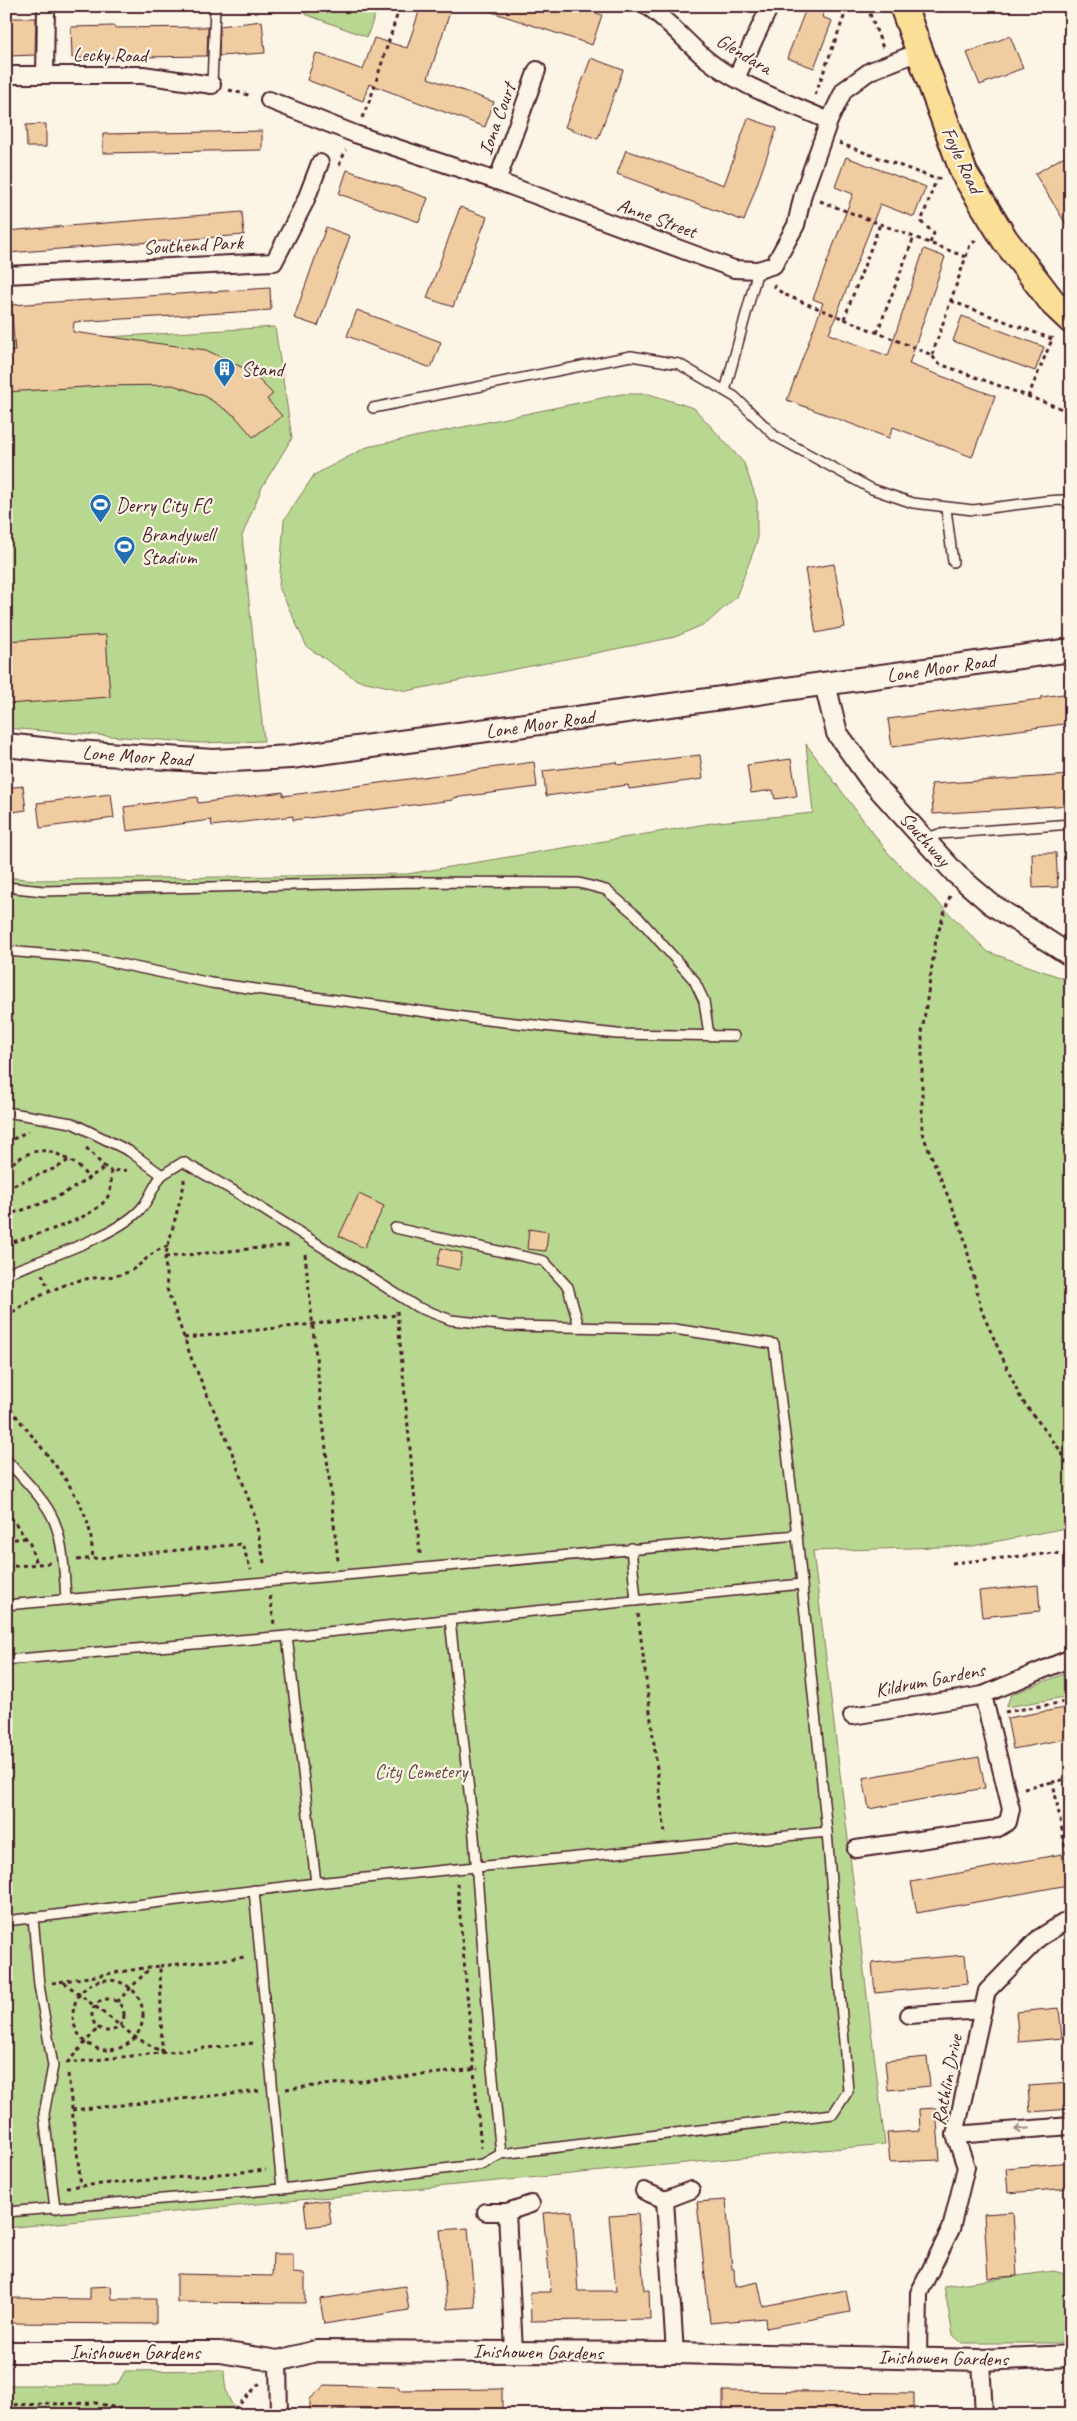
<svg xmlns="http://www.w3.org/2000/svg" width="1077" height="2421" viewBox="0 0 1077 2421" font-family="Caveat,sans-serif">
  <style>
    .green { fill: #b8d891; stroke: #817c5e }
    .building { fill: #f0cca1; stroke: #4a1f2b }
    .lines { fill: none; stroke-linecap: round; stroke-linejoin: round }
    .service-casing { stroke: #4a1f2b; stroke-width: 12 }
    .minor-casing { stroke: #4a1f2b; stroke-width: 20 }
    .tertiary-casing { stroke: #4a1f2b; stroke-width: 24 }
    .secondary-casing { stroke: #4a1f2b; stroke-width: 26 }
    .primary-casing { stroke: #4a1f2b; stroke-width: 30 }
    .path { stroke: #4a1f2b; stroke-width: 3; stroke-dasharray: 4 4; stroke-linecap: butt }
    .service { stroke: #fcf5e5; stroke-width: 9 }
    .minor { stroke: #fcf5e5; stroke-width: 16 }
    .tertiary { stroke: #fcf5e5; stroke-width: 20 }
    .secondary { stroke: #fcf5e5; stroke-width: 22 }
    .primary { stroke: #fbdf96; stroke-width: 26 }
    .oneway { stroke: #a38a88 }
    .labels { text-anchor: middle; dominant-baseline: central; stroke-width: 4.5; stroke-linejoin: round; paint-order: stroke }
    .street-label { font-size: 20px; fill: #4a1f2b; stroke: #fcf5e5 }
    .poi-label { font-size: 20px; fill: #4a1f2b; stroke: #fcf5e5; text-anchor: start }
    .park-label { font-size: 20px; fill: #664d44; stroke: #fcf5e5 }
  </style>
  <rect width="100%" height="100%" fill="#fcf5e5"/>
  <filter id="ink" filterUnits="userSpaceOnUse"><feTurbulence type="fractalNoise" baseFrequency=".02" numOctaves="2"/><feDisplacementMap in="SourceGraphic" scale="10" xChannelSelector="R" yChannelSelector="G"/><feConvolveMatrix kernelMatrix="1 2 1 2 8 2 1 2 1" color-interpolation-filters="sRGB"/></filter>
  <g filter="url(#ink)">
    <g class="green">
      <polygon points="306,6 378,6 367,37 305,14"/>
      <polygon points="275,327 292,438 262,487 242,536 264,741 200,743 6,728 6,343"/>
      <polygon points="621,394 649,394 694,408 744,463 757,501 757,542 736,597 707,623 675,637 407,691 357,680 307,647 279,587 284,520 314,475 367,447"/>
      <polygon points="806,744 889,854 988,952 1071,981 1071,1527 973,1546 813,1551 885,2144 6,2228 6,877 36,880 407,874 718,822 813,813"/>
      <polygon points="1071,1671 1071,1696 1006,1707 1011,1695"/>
      <polygon points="1054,2271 1071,2276 1071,2343 962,2343 953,2335 944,2286"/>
      <path d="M 224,2370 C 225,2389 226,2402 243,2415 L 6,2415 L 6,2385 L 117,2385 L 125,2371 Z"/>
    </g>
    <g class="building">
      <polygon points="421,6 452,6 428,78 494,102 485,127 369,84 363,101 307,80 316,53 363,70 374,38 407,48"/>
      <polygon points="487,6 576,6 602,15 592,45 486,10"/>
      <polygon points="807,6 826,6 822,17 832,21 814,68 787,58"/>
      <polygon points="8,18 36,18 35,55 9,56"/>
      <polygon points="262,21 265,53 219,56 220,26"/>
      <polygon points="115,26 115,28 208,27 207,56 72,58 71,27"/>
      <polygon points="1010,36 1023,68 980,85 967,53"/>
      <polygon points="591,58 623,70 598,139 565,127"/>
      <polygon points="748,118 777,128 744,221 617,174 626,150 724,185"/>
      <polygon points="46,124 46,147 27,147 26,125"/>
      <polygon points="262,131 262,150 103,153 103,134"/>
      <polygon points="1071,152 1071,232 1035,174"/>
      <polygon points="846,157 926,187 914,217 880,204 829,334 888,356 924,249 945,257 909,364 995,396 972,457 893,427 889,438 787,400 823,303 813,299 853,194 835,187"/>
      <polygon points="347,170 428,198 419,222 339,194"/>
      <polygon points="460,207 487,217 453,307 427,298"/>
      <polygon points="242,212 244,235 7,253 6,231"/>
      <polygon points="326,227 350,236 318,326 294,318"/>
      <polygon points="270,288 271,310 74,322 73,332 206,350 250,371 273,394 267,399 282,416 253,437 235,416 205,396 173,385 101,386 6,392 6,352 15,351 11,305"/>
      <polygon points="357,310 441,342 431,368 347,336"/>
      <polygon points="962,316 1044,347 1035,371 953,341"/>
      <polygon points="834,564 845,627 816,633 805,569"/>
      <polygon points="106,635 110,697 6,704 6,641"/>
      <polygon points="1071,693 1071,723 892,747 888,719 1041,699 1041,697"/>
      <polygon points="700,755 703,779 629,789 628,785 546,796 543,771 617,762 618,765"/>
      <polygon points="791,759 797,796 775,799 773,790 751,793 747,765"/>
      <polygon points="534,762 537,787 453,798 453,800 293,820 293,816 212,826 211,820 127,831 124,807 197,797 198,803 283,792 283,796"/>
      <polygon points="1071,775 1071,805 933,814 931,784"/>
      <polygon points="23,786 26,810 6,813 6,788"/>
      <polygon points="111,794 114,818 40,828 37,803"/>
      <polygon points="1032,853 1056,853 1058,887 1033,888"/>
      <polygon points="359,1194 384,1206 364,1248 339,1236"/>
      <polygon points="529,1229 548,1232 546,1251 527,1249"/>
      <polygon points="441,1248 462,1253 459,1270 437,1265"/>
      <polygon points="1038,1585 1040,1611 982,1617 979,1591"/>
      <polygon points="1071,1707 1071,1738 1013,1749 1007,1718"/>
      <polygon points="979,1757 985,1788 869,1809 863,1778"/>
      <polygon points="1062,1854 1068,1885 917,1913 911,1882"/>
      <polygon points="965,1955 968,1984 875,1993 872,1963"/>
      <polygon points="1059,2008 1062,2038 1019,2042 1016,2012"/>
      <polygon points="927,2057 930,2086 888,2090 885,2061"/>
      <polygon points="1071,2083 1071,2109 1030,2112 1028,2086"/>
      <polygon points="936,2108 940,2160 890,2162 887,2133 920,2131 919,2109"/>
      <polygon points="1071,2162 1071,2188 1008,2193 1006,2168"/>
      <polygon points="328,2200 331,2224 307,2227 304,2203"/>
      <polygon points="726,2200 732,2269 734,2269 735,2287 758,2282 763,2306 846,2290 850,2312 766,2328 765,2318 710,2323 697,2202"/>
      <polygon points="572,2211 578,2291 616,2291 609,2216 638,2214 644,2290 649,2290 650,2319 531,2321 530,2292 551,2292 543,2213"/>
      <polygon points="1013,2212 1017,2276 988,2278 984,2214"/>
      <polygon points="468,2228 475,2307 447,2309 440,2230"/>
      <polygon points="273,2254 293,2254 293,2273 305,2274 305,2303 177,2302 177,2274 272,2276"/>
      <polygon points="111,2286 112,2299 156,2299 156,2324 6,2323 6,2298 90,2299 90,2287"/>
      <polygon points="405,2286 409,2310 324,2324 320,2299"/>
      <polygon points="325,2385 399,2387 399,2390 502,2389 502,2415 417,2415 417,2411 351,2409 333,2410 333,2415 310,2415 310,2399"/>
      <polygon points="723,2391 914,2393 914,2415 723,2413"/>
    </g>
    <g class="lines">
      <defs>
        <g id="service">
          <polyline points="212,85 215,6"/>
          <polyline points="725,391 758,270"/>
          <polyline points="373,408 631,356 679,364 735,397 775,436 872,489 913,503 973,510 1046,501 1062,500 1071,505"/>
          <polyline points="946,509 953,562"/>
          <polyline points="924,839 939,834 1071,824"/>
          <polyline points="6,887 43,891 416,882 579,883 606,890 637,916 694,980 704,1001 709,1035"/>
          <polyline points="6,951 91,958 211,983 478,1019 617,1034 734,1036"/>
          <path d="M 6,1112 L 72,1123 L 129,1151 L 162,1175 C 154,1185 151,1195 144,1205 C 124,1234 40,1260 6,1274"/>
          <polyline points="162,1175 183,1162 234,1191 417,1307 451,1320 508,1326 674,1329 774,1344 797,1535"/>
          <polyline points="395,1228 544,1261 568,1287 579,1327"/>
          <path d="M 6,1459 C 20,1476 36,1490 48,1509 C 64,1534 64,1571 66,1600"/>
          <polyline points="631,1548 636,1601"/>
          <polyline points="6,1605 797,1535 827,1832 316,1883 6,1921"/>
          <polyline points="450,1620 474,1836 492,2068 501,2154"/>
          <polyline points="287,1636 316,1883"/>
          <polyline points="6,1660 287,1636 802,1584"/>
          <polyline points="254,1890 282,2189"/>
          <polyline points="33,1917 39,1985 53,2066 44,2114 55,2209"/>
          <polyline points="6,2212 282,2189 483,2164 501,2154 833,2114 848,2091 827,1832"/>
        </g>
        <g id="minor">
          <path d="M 647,6 C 669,21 685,41 705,58 C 740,87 788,102 829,121"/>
          <polyline points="6,75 143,75 212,85"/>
          <polyline points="45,75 46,6"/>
          <polyline points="736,78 770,6"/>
          <polyline points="269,100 355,134 497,181 734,269 758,270 774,265 796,225 803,194 829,121 844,90 870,71 919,52"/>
          <polyline points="497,181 537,70"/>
          <polyline points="6,275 274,262 305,202 320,163"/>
          <polyline points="852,1716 983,1695 1071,1658"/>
          <polyline points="856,1849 996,1829 1008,1822 1011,1809 983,1695"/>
          <polyline points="909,2015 983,2010"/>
          <polyline points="955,2135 1071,2126"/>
          <polyline points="644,2191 665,2200"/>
          <polyline points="486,2212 507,2212"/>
          <polyline points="514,2351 507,2212 531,2204"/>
          <polyline points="675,2353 665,2200 691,2190"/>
          <polyline points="918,2357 919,2293 951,2229 966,2167 955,2135 987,1991 1039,1938 1071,1918"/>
          <polyline points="981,2360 984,2415"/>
          <polyline points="278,2361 279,2415"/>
        </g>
        <g id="tertiary">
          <polyline points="825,684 837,733 870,779 924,839 956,874 991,904 1071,956"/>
          <polyline points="6,2352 220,2352 278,2361 316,2351 675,2353 981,2360 1071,2356"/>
        </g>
        <polyline id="secondary" points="6,745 60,751 213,761 291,757 1071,650"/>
        <polyline id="primary" points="903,6 964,173 1005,240 1054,304 1071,320"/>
      </defs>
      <use href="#service" class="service-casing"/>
      <use href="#minor" class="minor-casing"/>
      <use href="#tertiary" class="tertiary-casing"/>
      <use href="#secondary" class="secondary-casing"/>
      <use href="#primary" class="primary-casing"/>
      <g class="path">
        <polyline points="867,6 883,48"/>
        <polyline points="229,90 252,96"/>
        <polyline points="815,95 848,6"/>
        <polyline points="362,118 371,97 400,6"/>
        <polyline points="839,143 936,179 941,178"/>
        <polyline points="339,165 346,150"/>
        <polyline points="820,201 966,257"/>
        <polyline points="930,243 934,233 921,222 936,180"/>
        <polyline points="773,285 783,294 932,355 937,363 1071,412"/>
        <polyline points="951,301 1052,339"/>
        <polyline points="844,319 880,224"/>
        <polyline points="877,333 914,237"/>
        <polyline points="932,355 970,245 979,238"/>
        <polyline points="1028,397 1053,337"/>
        <polyline points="950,896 936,939 922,1033 922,1133 963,1233 982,1312 1021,1399 1060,1450 1071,1472"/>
        <polyline points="6,1143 28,1131"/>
        <path d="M 86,1148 C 95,1155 101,1166 111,1171"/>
        <path d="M 6,1168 C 25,1153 41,1144 63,1157 C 74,1162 81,1167 87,1177"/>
        <polyline points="184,1179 184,1185 165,1257 167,1289 192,1360 230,1447 255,1517 265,1567"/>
        <polyline points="6,1188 58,1167 69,1160"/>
        <path d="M 6,1215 C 27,1209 49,1202 68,1191 C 81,1184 92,1175 105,1168"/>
        <path d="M 6,1244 C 31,1236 93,1220 107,1198 C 112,1189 111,1180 111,1171 L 130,1170"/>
        <polyline points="305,1254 338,1561"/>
        <polyline points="165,1257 291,1245"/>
        <polyline points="42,1274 50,1292"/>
        <polyline points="397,1311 420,1554"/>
        <path d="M 6,1317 C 24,1303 59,1285 81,1280 C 97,1276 115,1279 130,1271 C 145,1263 150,1251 168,1246"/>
        <polyline points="184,1338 397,1315"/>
        <path d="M 6,1402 C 33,1441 80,1485 90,1532 C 92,1541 92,1550 93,1559"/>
        <polyline points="6,1510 30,1544 36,1564"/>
        <polyline points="6,1540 26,1538"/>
        <polyline points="77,1560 242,1544 251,1570"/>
        <polyline points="952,1563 1054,1553 1071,1555"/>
        <polyline points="6,1567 50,1563"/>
        <polyline points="270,1596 274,1624"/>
        <polyline points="638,1614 665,1834"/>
        <polyline points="1005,1712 1071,1701"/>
        <polyline points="1071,1778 1053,1782 1071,1878"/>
        <polyline points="1024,1788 1053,1782"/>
        <polyline points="457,1883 481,2148"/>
        <polyline points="160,1966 246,1957"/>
        <circle cx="108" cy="2015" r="35"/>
        <polyline points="52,1983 150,1967 160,1966 162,2052 135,2037 62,1981"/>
        <circle cx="108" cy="2015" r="16"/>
        <polyline points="117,2002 150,1968"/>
        <polyline points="66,2063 253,2043"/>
        <polyline points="67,2063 98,2028"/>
        <polyline points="68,2074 81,2186"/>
        <polyline points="286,2089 478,2069"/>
        <polyline points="72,2110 260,2091"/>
        <polyline points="66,2187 266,2170"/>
        <polyline points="6,2405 96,2403 146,2415"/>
        <polyline points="229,2415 260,2383"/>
      </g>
      <use href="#service" class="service"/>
      <use href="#minor" class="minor"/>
      <use href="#tertiary" class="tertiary"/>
      <use href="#secondary" class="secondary"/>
      <use href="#primary" class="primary"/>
    </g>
    <defs><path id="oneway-shaft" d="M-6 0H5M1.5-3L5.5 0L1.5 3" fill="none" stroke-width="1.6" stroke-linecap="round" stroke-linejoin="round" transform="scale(1.25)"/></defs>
    <use class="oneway" href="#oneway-shaft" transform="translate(1022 2129) rotate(175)"/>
  </g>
  <defs>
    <symbol id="building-pin" viewBox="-11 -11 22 30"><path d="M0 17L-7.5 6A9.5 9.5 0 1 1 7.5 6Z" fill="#1f6fb2" stroke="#fcf5e5"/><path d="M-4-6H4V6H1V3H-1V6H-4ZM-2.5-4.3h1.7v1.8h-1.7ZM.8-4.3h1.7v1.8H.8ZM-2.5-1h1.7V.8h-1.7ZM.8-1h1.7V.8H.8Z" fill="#fff"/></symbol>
    <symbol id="stadium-pin" viewBox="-11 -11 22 30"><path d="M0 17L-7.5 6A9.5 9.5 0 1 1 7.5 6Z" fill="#1f6fb2" stroke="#fcf5e5"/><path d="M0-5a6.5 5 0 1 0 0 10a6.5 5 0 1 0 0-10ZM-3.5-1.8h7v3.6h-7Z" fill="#fff"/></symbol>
  </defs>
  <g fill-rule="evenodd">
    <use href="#building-pin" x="212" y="356" width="25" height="34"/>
    <use href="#stadium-pin" x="88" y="492" width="25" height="34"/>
    <use href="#stadium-pin" x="112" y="534" width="25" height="34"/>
  </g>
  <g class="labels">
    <g class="street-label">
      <text transform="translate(744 54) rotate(31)">Glendara</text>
      <text transform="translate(110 55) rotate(1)">Lecky Road</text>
      <text transform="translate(497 119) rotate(-70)">Iona Court</text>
      <text transform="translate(962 160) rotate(65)">Foyle Road</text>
      <text transform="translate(657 218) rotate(20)">Anne Street</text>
      <text transform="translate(193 245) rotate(-3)">Southend Park</text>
      <text transform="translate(941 668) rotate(-8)">Lone Moor Road</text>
      <text transform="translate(540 724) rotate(-8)">Lone Moor Road</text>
      <text transform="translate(137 756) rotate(4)">Lone Moor Road</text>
      <text transform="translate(925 839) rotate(48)">Southway</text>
      <text transform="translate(930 1680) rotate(-11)">Kildrum Gardens</text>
      <text transform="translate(947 2080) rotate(-79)">Rathlin Drive</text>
      <text x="135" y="2352">Inishowen Gardens</text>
      <text transform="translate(538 2352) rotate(1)">Inishowen Gardens</text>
      <text transform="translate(943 2358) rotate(1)">Inishowen Gardens</text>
    </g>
    <g class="poi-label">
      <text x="241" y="369">Stand</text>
      <text x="116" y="505">Derry City FC</text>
      <text x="141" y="534">Brandywell<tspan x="141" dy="23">Stadium</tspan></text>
    </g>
    <g class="park-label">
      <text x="421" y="1771">City Cemetery</text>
    </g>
  </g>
  <rect width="1077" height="2421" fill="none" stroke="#fcf5e5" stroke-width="25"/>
  <rect x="12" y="12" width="1052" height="2396" fill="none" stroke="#4a1f2b" stroke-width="2" filter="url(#ink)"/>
</svg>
